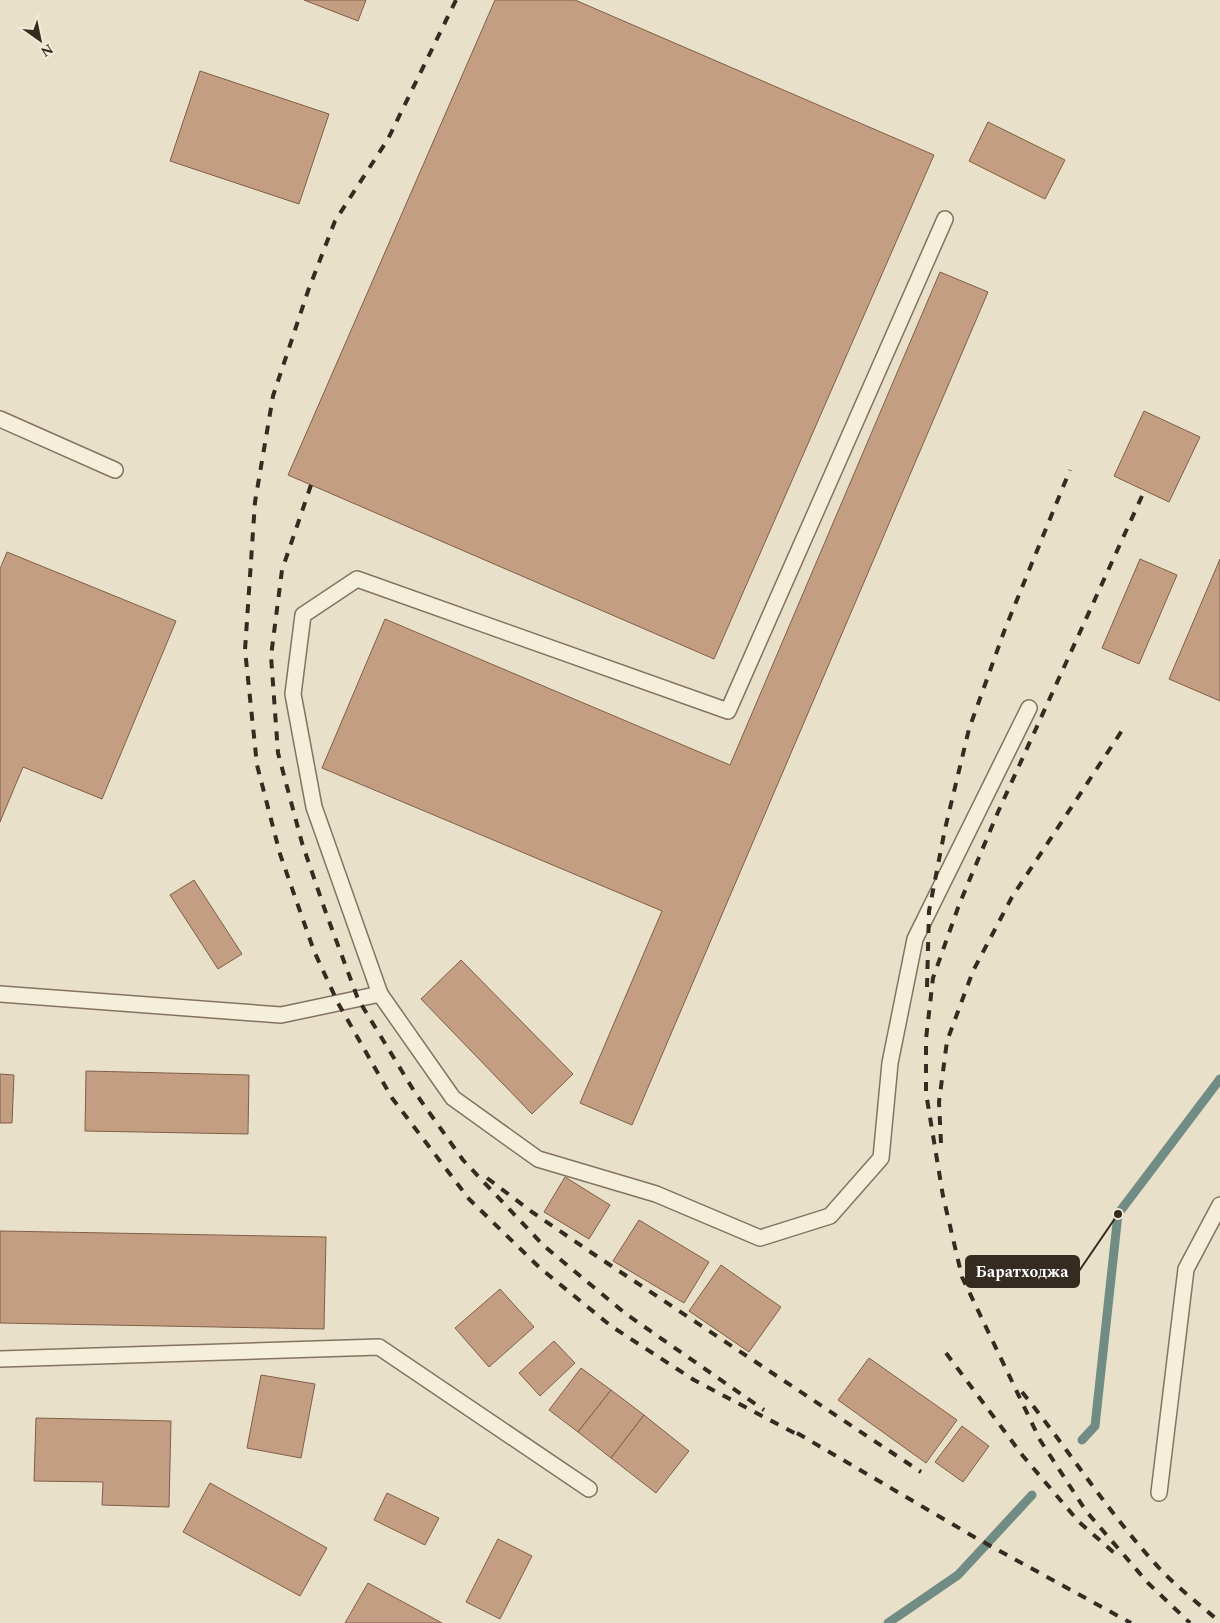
<svg xmlns="http://www.w3.org/2000/svg" width="1220" height="1623" viewBox="0 0 1220 1623" font-family="Spectral,serif">
  <style>
    .lines { fill: none; stroke-linecap: round; stroke-linejoin: round }
    .stream { stroke: #708c85; stroke-width: 9 }
    .building { fill: #c39e83; stroke: #805f48 }
    .service-casing { stroke: #84735f; stroke-width: 18 }
    .service { stroke: #f5eedb; stroke-width: 15 }
    .rail { stroke: #362b21; stroke-width: 4; stroke-dasharray: 9 9; stroke-linecap: butt }
    .leader { fill: none; stroke: #362b21; stroke-width: 2 }
    .callout-dot { fill: #362b21; stroke: #f2ead7; stroke-width: 2 }
    .callout { fill: #362b21; stroke: #362b21; stroke-width: 2 }
    .callout-label { font-size: 16px; text-anchor: middle; font-weight: bold; fill: #fff }
  </style>
  <rect width="100%" height="100%" fill="#e9e0c9"/>
  <g class="lines">
    <g class="stream">
      <polyline points="1082,1440 1095,1426 1118,1214 1220,1079"/>
      <polyline points="888,1623 958,1575 1032,1495"/>
    </g>
  </g>
  <g class="building">
    <polygon points="304,0 366,0 358,21"/>
    <polygon points="495,0 575,0 934,155 714,659 288,475"/>
    <polygon points="200,71 329,114 299,204 170,161"/>
    <polygon points="988,122 1065,160 1045,199 969,161"/>
    <polygon points="940,272 988,292 632,1125 580,1103 662,911 322,768 385,619 730,765"/>
    <polygon points="1144,411 1200,437 1169,502 1114,476"/>
    <polygon points="7,552 176,621 102,799 23,767 0,822 0,569"/>
    <polygon points="1140,559 1177,575 1139,664 1102,648"/>
    <polygon points="1220,559 1220,701 1169,679"/>
    <polygon points="194,880 242,954 218,969 170,895"/>
    <polygon points="461,960 573,1074 532,1114 421,999"/>
    <polygon points="86,1071 249,1075 248,1134 85,1131"/>
    <polygon points="0,1074 14,1075 12,1123 0,1123"/>
    <polygon points="565,1177 610,1205 589,1239 544,1212"/>
    <polygon points="639,1220 709,1262 684,1303 613,1261"/>
    <polygon points="0,1231 326,1237 324,1329 0,1323"/>
    <polygon points="721,1265 781,1307 749,1352 689,1311"/>
    <polygon points="500,1289 534,1327 489,1367 455,1328"/>
    <polygon points="554,1341 575,1363 540,1396 519,1373"/>
    <polygon points="869,1358 957,1420 926,1463 838,1400"/>
    <polygon points="581,1368 611,1390 578,1432 549,1410"/>
    <polygon points="261,1375 315,1384 301,1458 247,1448"/>
    <polygon points="611,1390 644,1415 611,1458 578,1432"/>
    <polygon points="644,1415 689,1451 656,1493 611,1458"/>
    <polygon points="36,1418 171,1421 169,1507 102,1505 103,1482 34,1481"/>
    <polygon points="962,1426 989,1446 963,1482 935,1462"/>
    <polygon points="210,1483 327,1548 300,1596 183,1532"/>
    <polygon points="387,1493 439,1518 425,1545 374,1520"/>
    <polygon points="498,1539 532,1556 500,1619 466,1602"/>
    <polygon points="368,1583 442,1623 345,1623"/>
  </g>
  <g class="lines">
    <defs>
      <g id="service">
        <polyline points="0,419 115,470"/>
        <polyline points="0,994 281,1015 380,994 453,1098 538,1159 656,1194 760,1238 830,1216 881,1158 890,1063 915,939 1029,708"/>
        <polyline points="380,994 314,807 293,694 303,615 357,579 728,711 945,219"/>
        <polyline points="0,1359 379,1347 589,1489"/>
        <polyline points="1159,1493 1186,1269 1220,1205"/>
      </g>
    </defs>
    <use href="#service" class="service-casing"/>
    <use href="#service" class="service"/>
    <g class="rail">
      <polyline points="456,0 388,139 335,221 308,291 273,396 255,502 245,650 257,765 280,854 314,951 338,1003 392,1098 469,1199 540,1268 611,1326 694,1380 802,1437"/>
      <polyline points="311,485 282,570 271,656 278,753 302,843 326,913 358,999 414,1091 463,1160 544,1246 626,1314 764,1410"/>
      <polyline points="1142,496 998,812 959,905 933,978 926,1039 926,1093 943,1196 962,1277 1040,1440 1086,1511 1148,1583 1190,1623"/>
      <polyline points="927,987 929,911 945,829 969,729 1005,629 1070,470"/>
      <polyline points="941,1143 939,1102 947,1041 973,971 1012,897 1125,726"/>
      <polyline points="487,1178 532,1212 595,1255 921,1472"/>
      <polyline points="946,1353 1023,1456 1079,1522 1120,1558"/>
      <path d="M 1022,1392 C 1069,1450 1109,1514 1160,1569 C 1178,1588 1200,1605 1220,1622"/>
      <polyline points="797,1433 976,1538 1131,1623"/>
    </g>
  </g>
  <path class="leader" d="M1118 1214L1079 1271"/>
  <circle class="callout-dot" cx="1118" cy="1214" r="5"/>
  <rect class="callout" x="966" y="1256" width="113" height="31" rx="5"/>
  <g class="callout-label">
    <text x="1022" y="1277">Баратходжа</text>
  </g>
  <g transform="translate(40 40) rotate(147)" stroke="#f2ead7" stroke-width="4" paint-order="stroke">
  <path d="M0-4L9 19L0 12L-9 19Z" fill="#362b21"/>
  <text y="-8" font-size="14" font-weight="bold" text-anchor="middle" fill="#362b21">N</text>
  </g>
</svg>
